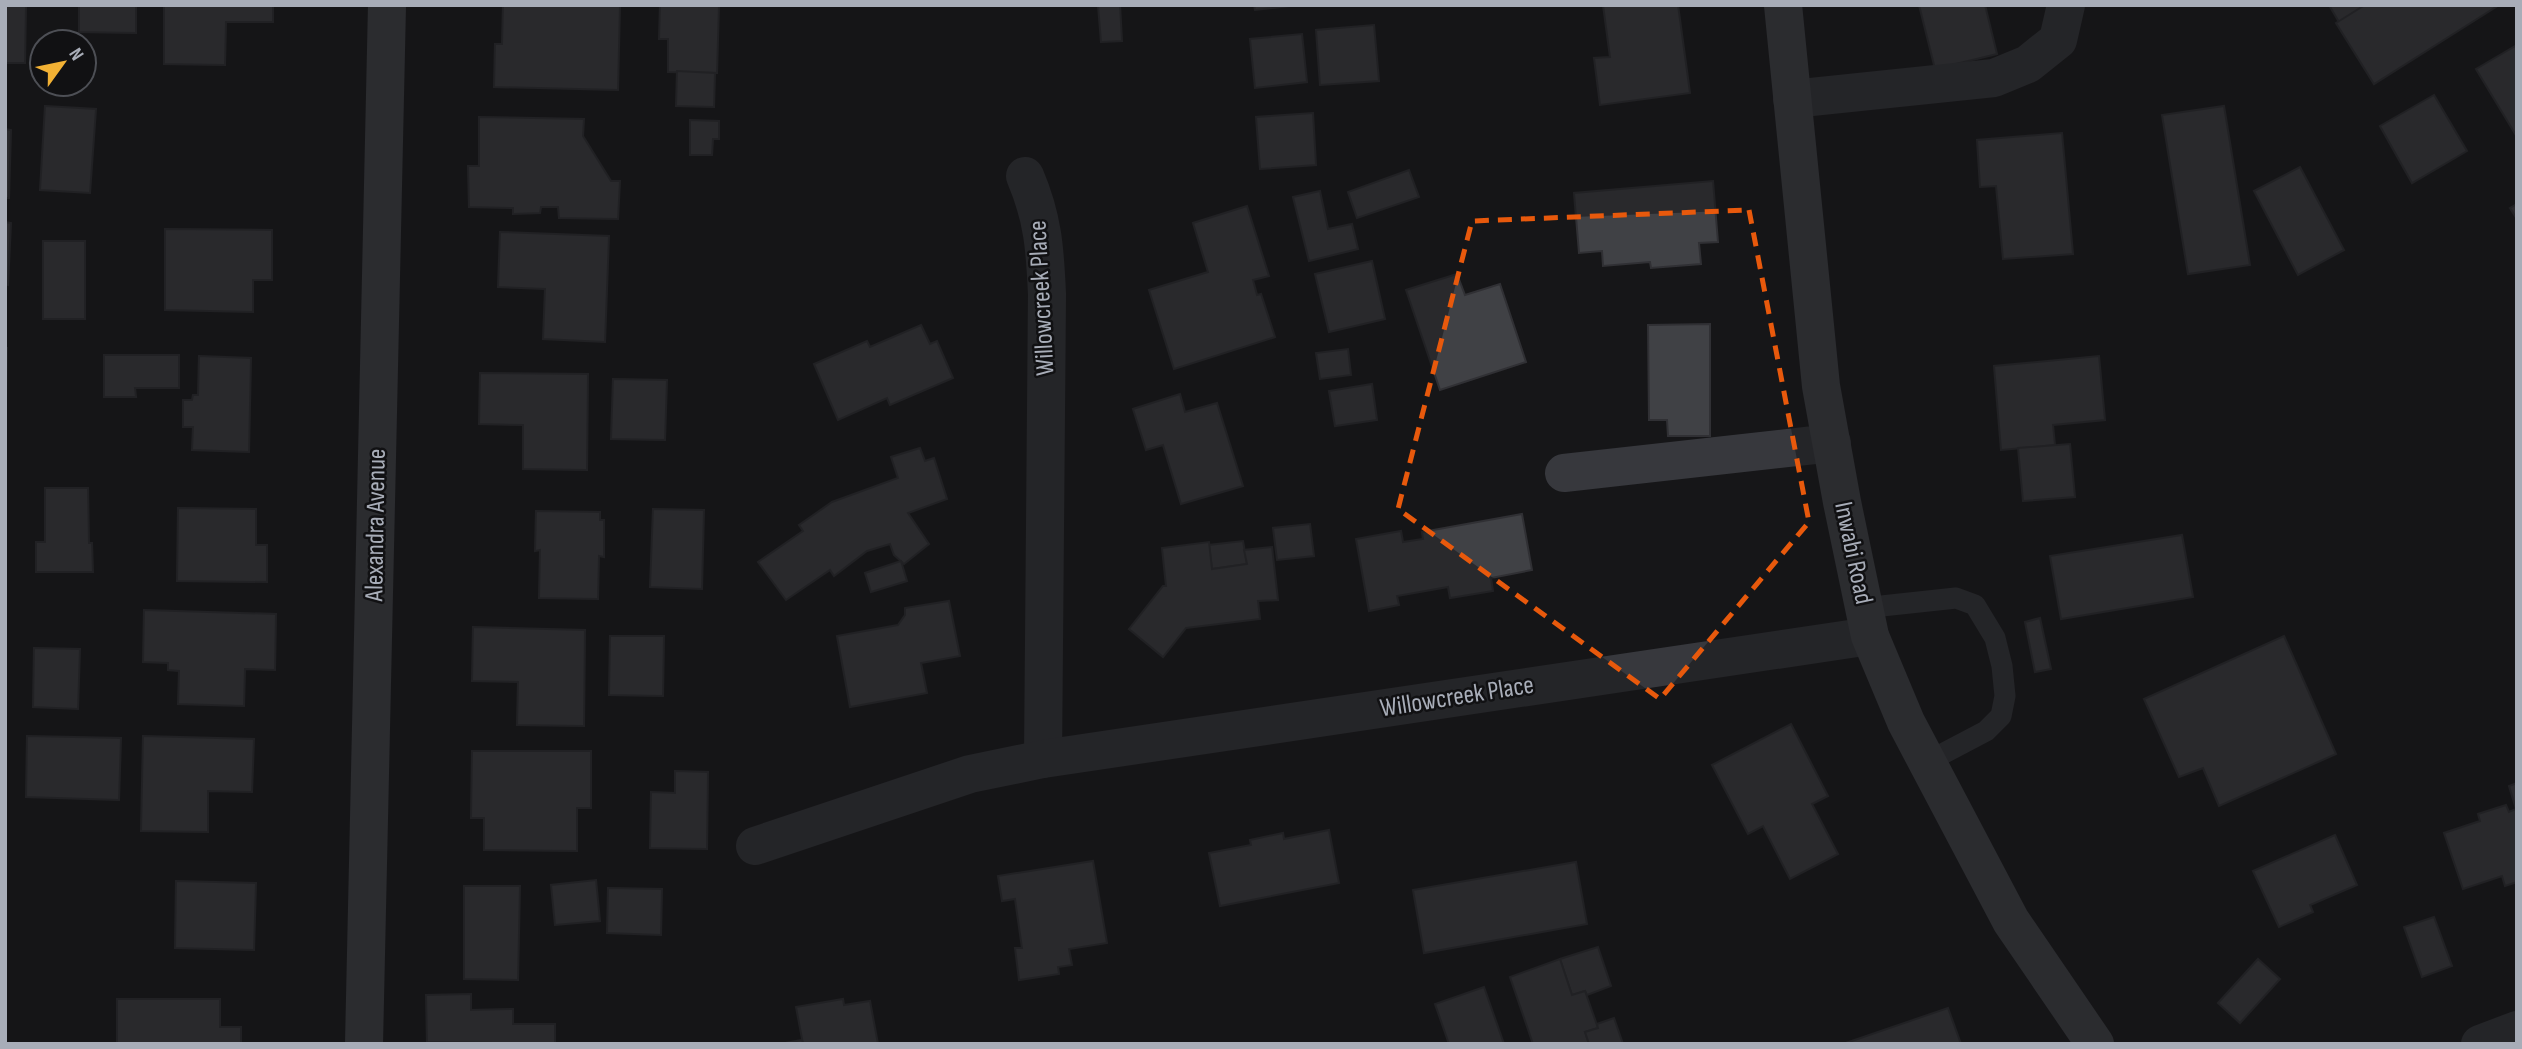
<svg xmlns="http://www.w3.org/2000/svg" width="2522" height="1049" viewBox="0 0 2522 1049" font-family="'Sofia Sans Condensed',sans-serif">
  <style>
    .building { fill: #404145; stroke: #303034; stroke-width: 2 }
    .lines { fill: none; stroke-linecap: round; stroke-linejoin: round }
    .lane { stroke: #37383d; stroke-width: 21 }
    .street { stroke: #37383d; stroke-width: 38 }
    .secondary { stroke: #45474d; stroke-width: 38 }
    .marked { fill: none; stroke: #e8590c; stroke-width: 5; stroke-dasharray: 14 9; stroke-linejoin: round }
    .labels { text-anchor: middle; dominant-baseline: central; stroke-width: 5; stroke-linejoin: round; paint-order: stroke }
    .street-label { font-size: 26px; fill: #a8adb8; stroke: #111113 }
  </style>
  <rect width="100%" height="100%" fill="#161618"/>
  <g class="building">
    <polygon points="5,5 26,5 25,63 5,63"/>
    <polygon points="79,5 136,5 136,33 79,32"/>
    <polygon points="164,5 273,5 273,22 226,22 225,65 164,64"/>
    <polygon points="503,5 620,5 618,90 494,87 495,44 502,44"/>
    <polygon points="660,5 719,5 717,73 668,72 668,39 659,39"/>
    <polygon points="1098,5 1120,5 1122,41 1101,42"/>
    <polygon points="1254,5 1299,5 1255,10"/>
    <polygon points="1603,5 1678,5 1690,93 1600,105 1594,58 1610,57"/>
    <polygon points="1919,5 1985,5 1997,54 1935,69"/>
    <polygon points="2329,5 2365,5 2339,22"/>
    <polygon points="2365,5 2499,5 2374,84 2336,23"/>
    <polygon points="1374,25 1379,81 1320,85 1316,30"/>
    <polygon points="1302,34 1307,82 1255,88 1250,39"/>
    <polygon points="2517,45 2517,137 2476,69"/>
    <polygon points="677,71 715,73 714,107 676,106"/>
    <polygon points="2434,95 2467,151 2412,183 2380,126"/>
    <polygon points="45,106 96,109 90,193 40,190"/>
    <polygon points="2224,106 2250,265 2188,274 2162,115"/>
    <polygon points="1313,113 1316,165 1260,169 1256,117"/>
    <polygon points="479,117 584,119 583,136 611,181 620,181 618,219 559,218 558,207 541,207 540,213 513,214 513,208 469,207 468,166 479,166"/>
    <polygon points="690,120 719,121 719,139 713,139 712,155 690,155"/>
    <polygon points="5,129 11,130 9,198 5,198"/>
    <polygon points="2062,133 2073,254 2003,259 1996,186 1980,187 1977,140"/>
    <polygon points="2300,167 2344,250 2298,275 2254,191"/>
    <polygon points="1409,170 1419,197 1357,218 1348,192"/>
    <polygon points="1713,181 1718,242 1699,243 1701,264 1651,268 1650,262 1603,266 1602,251 1579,253 1574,193"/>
    <polygon points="1320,191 1328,229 1352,224 1358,249 1309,261 1293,197"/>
    <polygon points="2517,204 2517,219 2510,208"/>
    <polygon points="1247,206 1269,276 1253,280 1257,295 1261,294 1275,337 1174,369 1149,290 1208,272 1193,223"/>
    <polygon points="5,222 11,223 8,285 5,284"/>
    <polygon points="165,229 272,230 272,280 253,280 253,312 165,310"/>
    <polygon points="500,232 609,236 605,342 543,339 545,289 498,287"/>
    <rect x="43" y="241" width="42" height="78"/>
    <polygon points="1372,261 1385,319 1329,332 1315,274"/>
    <polygon points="1457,274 1465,295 1500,284 1526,362 1440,390 1406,290"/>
    <polygon points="1710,324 1710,436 1668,436 1667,420 1649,420 1648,325"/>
    <polygon points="921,325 930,344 937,341 953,378 890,405 887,398 838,420 814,364 867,341 870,347"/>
    <polygon points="5,348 7,348 6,401 5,401"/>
    <polygon points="1348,349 1351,375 1320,379 1316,353"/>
    <polygon points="104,355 179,355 179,388 135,388 136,397 104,397"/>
    <polygon points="199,356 251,358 249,452 192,450 193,427 183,427 183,400 192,400 193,395 198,395"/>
    <polygon points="2099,356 2105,420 2053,425 2055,445 2001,450 1994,366"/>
    <polygon points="480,373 588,374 587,470 523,469 523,425 479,424"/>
    <polygon points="613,379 667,380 665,440 611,439"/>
    <polygon points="1372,384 1377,420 1335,426 1329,391"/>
    <polygon points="1180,394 1185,412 1217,403 1243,486 1181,504 1163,445 1146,450 1133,409"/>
    <polygon points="2070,444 2075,497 2023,501 2018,448"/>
    <polygon points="920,448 925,461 934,458 947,499 908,513 929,544 904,564 894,555 890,544 867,551 834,576 830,570 786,600 758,562 803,531 799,525 832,502 898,478 891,457"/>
    <polygon points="45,488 88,488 89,543 92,543 93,572 36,572 36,542 45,542"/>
    <polygon points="178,508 256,509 256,545 267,545 267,582 177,581"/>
    <polygon points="653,509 704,510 702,589 650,587"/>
    <polygon points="536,511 600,512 600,520 604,520 604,557 599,556 598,599 539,598 540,550 535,551"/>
    <polygon points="1522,514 1532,570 1491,578 1493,591 1450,598 1448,587 1397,596 1399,605 1369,611 1356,539 1401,531 1403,542 1423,539 1422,532"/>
    <polygon points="1310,524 1314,556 1277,560 1273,528"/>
    <polygon points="2182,535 2193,597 2061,619 2050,556"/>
    <polygon points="1243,541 1247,564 1212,569 1209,545"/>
    <polygon points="1209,542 1212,569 1247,564 1244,550 1272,547 1278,600 1258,601 1260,619 1186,628 1163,657 1129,629 1163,586 1166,586 1162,548"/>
    <polygon points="901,561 907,581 871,592 865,573"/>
    <polygon points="949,601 960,656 921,663 927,693 850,707 837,636 898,625 905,615 905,608"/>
    <polygon points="144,610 276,614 275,670 245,669 244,706 178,704 179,671 168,670 168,663 143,662"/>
    <polygon points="2040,618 2051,669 2035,672 2025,622"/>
    <polygon points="473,627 585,630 584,726 517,725 518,682 472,681"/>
    <polygon points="610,636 664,636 663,696 609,695"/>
    <polygon points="2284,636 2336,754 2219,806 2203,768 2179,777 2144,699"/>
    <polygon points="34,648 80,649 78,709 33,707"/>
    <polygon points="1791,724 1828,796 1812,804 1838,854 1790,879 1763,826 1748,834 1712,765"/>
    <polygon points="27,736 121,738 119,800 26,797"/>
    <polygon points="143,736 254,739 252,792 208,791 208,832 141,831"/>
    <polygon points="472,751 591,751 591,808 577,808 577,851 484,850 484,818 471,818"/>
    <polygon points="675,771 708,772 707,849 650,848 651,792 675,793"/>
    <polygon points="2517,783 2517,882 2505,886 2502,876 2463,889 2444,833 2480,821 2478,814 2506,805 2509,812 2516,809 2509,786"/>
    <polygon points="1329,830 1339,883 1220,906 1209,853 1251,845 1250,840 1283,833 1284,839"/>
    <polygon points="2335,835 2357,885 2310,905 2313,912 2279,927 2253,871"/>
    <polygon points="1093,861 1107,943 1069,949 1072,965 1058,967 1059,974 1019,980 1015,948 1022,948 1015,899 1002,901 998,876"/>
    <polygon points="1576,862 1587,924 1424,953 1413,890"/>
    <polygon points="596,880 600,921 555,925 551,885"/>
    <polygon points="176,881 256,883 254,950 175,948"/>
    <polygon points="464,886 520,886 518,980 464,979"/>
    <polygon points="608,888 662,889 661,935 607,933"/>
    <polygon points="2434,917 2452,966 2422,977 2404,927"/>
    <polygon points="1598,947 1611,986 1587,995 1585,991 1572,995 1560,959"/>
    <polygon points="1560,959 1572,995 1585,991 1598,1028 1585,1032 1589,1044 1533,1044 1510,977"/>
    <polygon points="2258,959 2280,979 2240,1023 2218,1003"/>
    <polygon points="1484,987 1504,1044 1449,1044 1435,1004"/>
    <polygon points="471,994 471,1010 513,1009 513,1024 555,1024 555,1044 427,1042 426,995"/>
    <polygon points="117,999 220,999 220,1027 241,1027 241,1044 117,1044"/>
    <polygon points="843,999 844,1005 870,1001 878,1044 803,1044 796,1007"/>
    <polygon points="1948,1008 1961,1044 1843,1044"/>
    <polygon points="1614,1018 1623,1044 1589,1044 1585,1032 1598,1028 1597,1024"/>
    <polygon points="802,1040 803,1044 780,1044"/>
  </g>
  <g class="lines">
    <polyline class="lane" points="1863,608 1956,598 1975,605 1995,638 2002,666 2005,696 2001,716 1986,731 1927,762"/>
    <g class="street">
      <polyline points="1792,99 1994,78 2028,64 2058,40 2066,5"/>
      <path d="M 1025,176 C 1043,218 1045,249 1047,294 L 1043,759"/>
      <polyline points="1564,473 1832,443"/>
      <polyline points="755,846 970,774 1043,759 1870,636"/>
      <polyline points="2480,1044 2517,1030"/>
    </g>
    <g class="secondary">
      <polyline points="1783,5 1821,386 1842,502 1870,636 1906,722 2011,921 2095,1044"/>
      <polyline points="364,1044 387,5"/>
    </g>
  </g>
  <path d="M0 0H2522V1049H0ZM 1749,210 L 1809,522 L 1660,699 L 1398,509 L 1472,221 Z" fill="#161618" fill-opacity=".55" fill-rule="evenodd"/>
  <path class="marked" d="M 1749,210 L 1809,522 L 1660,699 L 1398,509 L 1472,221 Z"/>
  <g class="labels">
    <g class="street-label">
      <text transform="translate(1042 298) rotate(-93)">Willowcreek Place</text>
      <text transform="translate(376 525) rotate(-89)">Alexandra Avenue</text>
      <text transform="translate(1853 553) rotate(78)">Inwabi Road</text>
      <text transform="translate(1457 697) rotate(-9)">Willowcreek Place</text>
    </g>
  </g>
  <rect width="2522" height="1049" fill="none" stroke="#a8adb8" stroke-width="14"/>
  <g transform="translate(63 63) rotate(57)"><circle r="33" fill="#111113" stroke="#4d4f55" stroke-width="2"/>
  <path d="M0-5L12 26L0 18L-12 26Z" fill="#f2b134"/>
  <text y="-10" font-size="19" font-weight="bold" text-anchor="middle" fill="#a8adb8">N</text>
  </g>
</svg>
